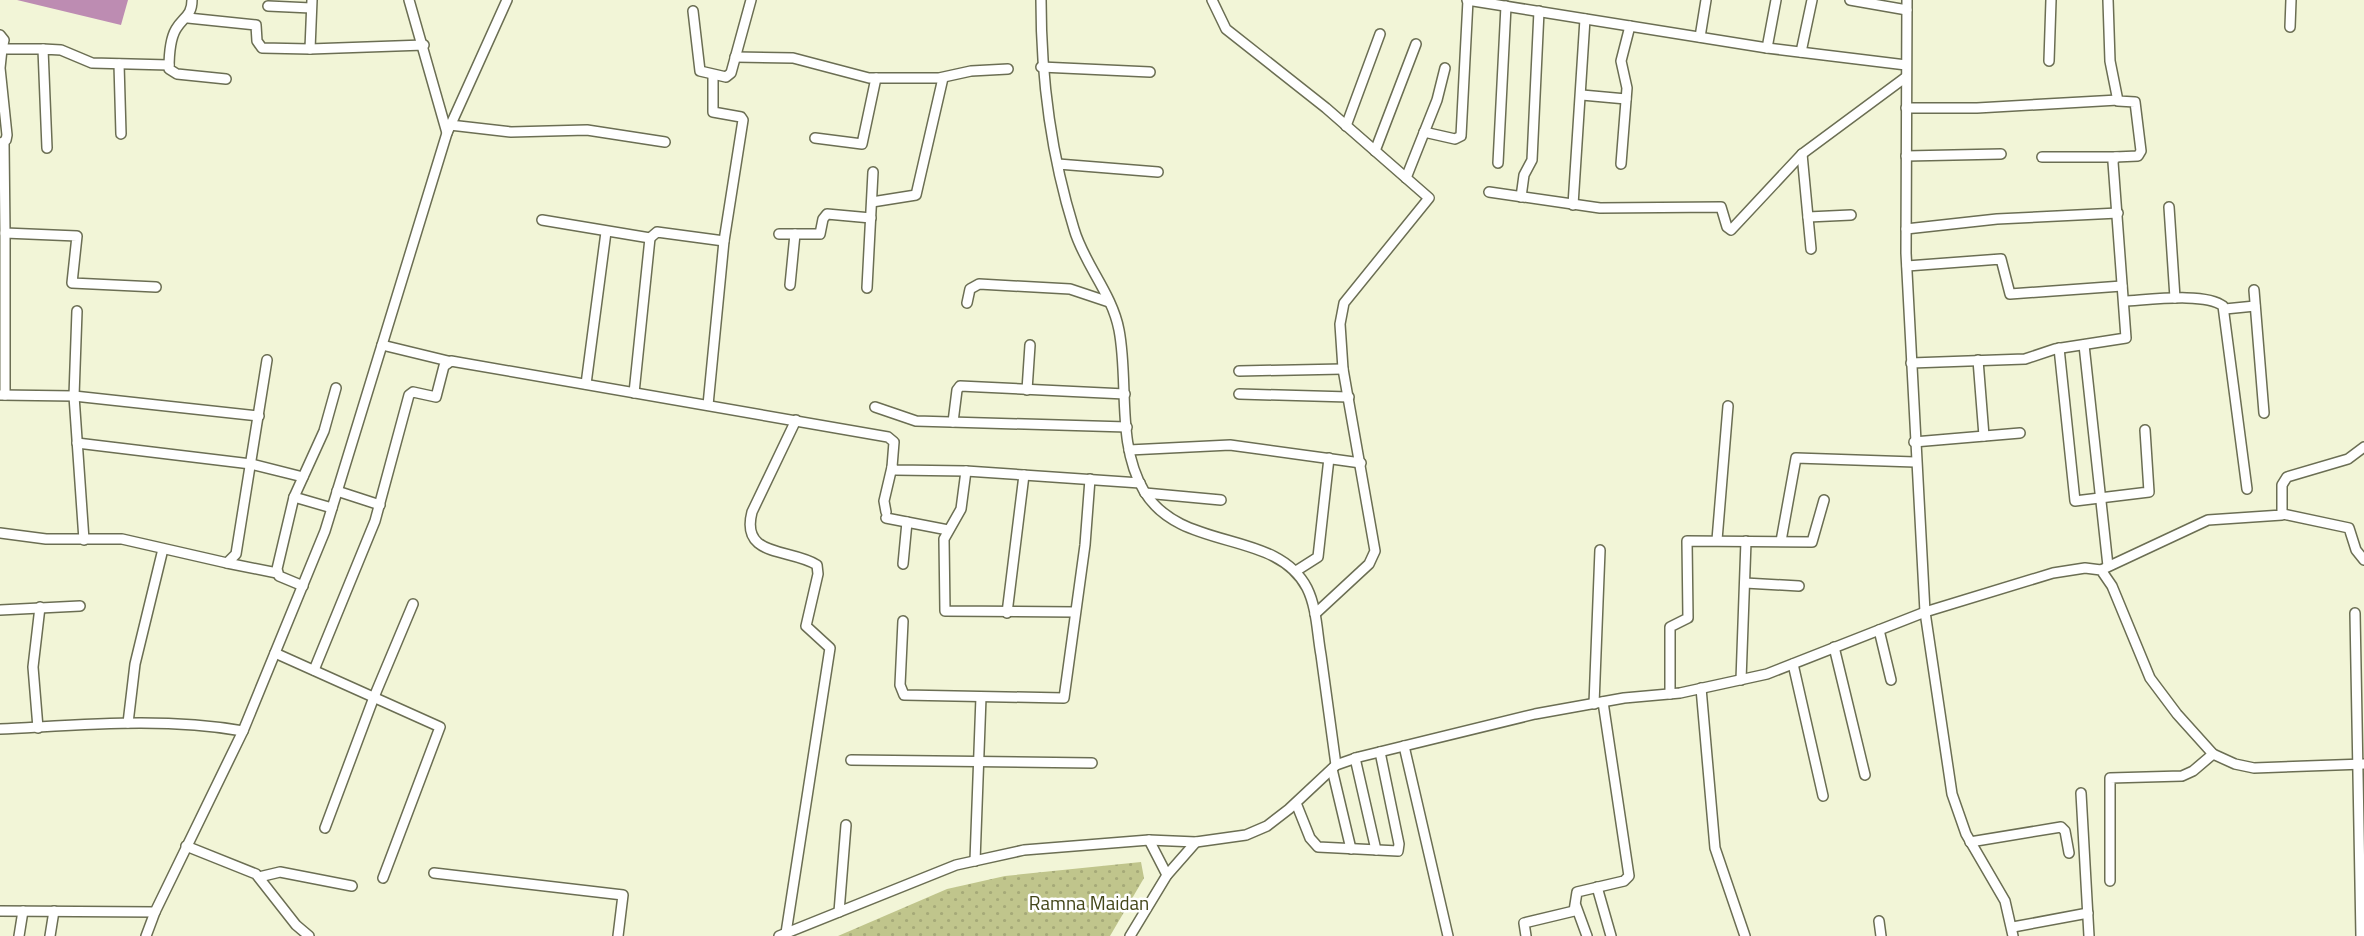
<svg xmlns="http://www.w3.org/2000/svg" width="2364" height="936" viewBox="0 0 2364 936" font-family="'Titillium Web',sans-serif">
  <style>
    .park { fill: url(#park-dots) }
    .water { fill: #bd8cb2 }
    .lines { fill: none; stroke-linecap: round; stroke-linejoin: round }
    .minor-casing { stroke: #6b6e53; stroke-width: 12 }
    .minor { stroke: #fff; stroke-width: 9 }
    .labels { text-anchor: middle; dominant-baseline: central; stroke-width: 5; stroke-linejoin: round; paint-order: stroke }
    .park-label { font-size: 19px; fill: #424518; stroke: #fff }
  </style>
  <defs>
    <pattern id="park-dots" width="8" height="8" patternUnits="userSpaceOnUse" patternTransform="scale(1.75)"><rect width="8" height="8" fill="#c0c58c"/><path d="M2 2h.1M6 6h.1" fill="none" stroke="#a5a978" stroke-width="1.8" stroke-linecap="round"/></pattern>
  </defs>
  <rect width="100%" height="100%" fill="#f2f5d7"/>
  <polygon class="park" points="1141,862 1144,878 1110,936 838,936 947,889 1005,876"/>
  <polygon class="water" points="17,0 128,0 121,25"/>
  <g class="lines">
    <defs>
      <g id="minor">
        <path d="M 192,0 C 192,16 183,17 176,29 C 170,39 169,59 169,69 L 177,74 L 226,79"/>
        <polyline points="409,0 447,133"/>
        <path d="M 1041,0 C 1041,77 1051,155 1074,229 C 1084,264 1112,293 1119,330 C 1129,382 1116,444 1144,491 C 1181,553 1276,528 1307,588 C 1317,608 1317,633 1321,655 C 1326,692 1331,729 1336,765"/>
        <polyline points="1212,0 1226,29 1326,108 1429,198 1344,303 1340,324 1343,369 1375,551 1369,564 1315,614"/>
        <polyline points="1467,0 1767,48 1906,65"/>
        <polyline points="1850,0 1907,10"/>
        <polyline points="1907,0 1906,253 1925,612 1952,794 1966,834 2005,901 2013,936"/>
        <polyline points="268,6 311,8"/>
        <polyline points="693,11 700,71 726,77 731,73 751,0"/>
        <polyline points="188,18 256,25 257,41 262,48 310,49 312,0"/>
        <polyline points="2290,27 2291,0"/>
        <polyline points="0,35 4,40 2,49 43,49"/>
        <polyline points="1700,37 1706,0"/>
        <polyline points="1767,48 1776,0"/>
        <polyline points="310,49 424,45"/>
        <polyline points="1801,52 1812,0"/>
        <polyline points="735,57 793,58 869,78 939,78 971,71 1008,69"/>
        <polyline points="2049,61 2051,0"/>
        <polyline points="119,64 121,134"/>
        <polyline points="1041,67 1150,72"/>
        <polyline points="1582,95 1626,99"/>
        <polyline points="1906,108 1977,108 2118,100"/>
        <polyline points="450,125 511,132 587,130 665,142"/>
        <polyline points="1346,126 1380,34"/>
        <polyline points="1424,132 1455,139 1461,136 1468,0"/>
        <polyline points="815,138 862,144 876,78"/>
        <polyline points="4,143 5,233 77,236 72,283 156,287"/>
        <polyline points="0,144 6,140 7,135 0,68 2,49"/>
        <polyline points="47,148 43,49 61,50 92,63 169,65"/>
        <polyline points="1375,151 1416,44"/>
        <polyline points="1802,154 1811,249"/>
        <polyline points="1906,156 2001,154"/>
        <polyline points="2042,157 2117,157"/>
        <polyline points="1498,163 1506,6"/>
        <polyline points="1058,164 1158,172"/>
        <polyline points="1621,164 1627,88 1621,61 1630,26"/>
        <polyline points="1406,178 1437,100 1445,68"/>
        <polyline points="1489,192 1600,208 1721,207 1727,227 1731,230 1802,154 1906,77"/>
        <polyline points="1521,197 1524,175 1532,160 1539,11"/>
        <polyline points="872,202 916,195 943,78"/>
        <polyline points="1573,205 1585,19"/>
        <polyline points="2169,207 2175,298"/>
        <polyline points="1808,217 1851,215"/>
        <polyline points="542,220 650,238 657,232 724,241"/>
        <polyline points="1906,229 1997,219 2118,213"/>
        <polyline points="5,233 5,395"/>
        <polyline points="779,234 820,234 823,219 827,214 871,218"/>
        <polyline points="1907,266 2001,259 2010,294 2122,286"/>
        <polyline points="790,285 795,234"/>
        <polyline points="867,288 873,172"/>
        <polyline points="2254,290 2264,413"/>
        <path d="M 2124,301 C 2147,300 2206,292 2223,306 L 2247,489"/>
        <polyline points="967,303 970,289 979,284 1070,289 1109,302"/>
        <polyline points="2225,309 2255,306"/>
        <polyline points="77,311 74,396 84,540"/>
        <polyline points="382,345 448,361"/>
        <polyline points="2084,345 2108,566"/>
        <polyline points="2059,348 2075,501 2149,492 2145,430"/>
        <polyline points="1978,360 1984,436"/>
        <polyline points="1911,363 2025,359 2055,349 2126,338 2113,162 2115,157 2138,156 2141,151 2135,102 2118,101 2110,61 2108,0"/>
        <polyline points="1239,371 1343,369"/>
        <polyline points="586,384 606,232"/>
        <polyline points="1027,390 1030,345"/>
        <polyline points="634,393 650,238"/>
        <polyline points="1239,394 1349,397"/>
        <polyline points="0,395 74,396 259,416"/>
        <polyline points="708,405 724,241 743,120 741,117 713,112 713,75"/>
        <polyline points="875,407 916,421 1127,427"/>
        <polyline points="953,422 957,390 960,386 1125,394"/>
        <polyline points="1914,442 2020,433"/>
        <polyline points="77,443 251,464 303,477"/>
        <polyline points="1129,450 1230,445 1361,463"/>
        <polyline points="966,471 961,509 944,539 945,611 1075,612"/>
        <polyline points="337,491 380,505"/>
        <polyline points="1145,493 1221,500"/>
        <polyline points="294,497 332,508"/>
        <polyline points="886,512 884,501 892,467"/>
        <polyline points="2283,514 2349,528 2356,550 2364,560"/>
        <polyline points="886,518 948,530"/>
        <polyline points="0,533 46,539 122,539 227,563 236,554 267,360"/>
        <polyline points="1717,540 1728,406"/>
        <polyline points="1781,541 1796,458 1915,462"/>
        <polyline points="227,563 277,573"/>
        <polyline points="903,564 907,522"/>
        <polyline points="2101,570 2208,520 2282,515 2282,485 2287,477 2348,459 2364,447"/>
        <polyline points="1296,571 1318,557 1329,458"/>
        <polyline points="1745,583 1799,586"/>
        <polyline points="303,586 279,576 277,569 294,497 324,431 336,388"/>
        <polyline points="0,610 80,606"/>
        <polyline points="1007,613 1024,475"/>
        <polyline points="2355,613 2361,936"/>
        <polyline points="903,621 900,685 904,695 1064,698 1085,545 1090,479"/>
        <polyline points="1879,630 1891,680"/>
        <polyline points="1834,647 1865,775"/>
        <polyline points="275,653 440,727 383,878"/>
        <polyline points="1793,664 1823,796"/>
        <polyline points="314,670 375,521 409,395 413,392 436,397 444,366 451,361 888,437 894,442 892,467 895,470 966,471 1140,483"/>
        <polyline points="1741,680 1746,541"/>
        <polyline points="1701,688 1715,848 1745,936"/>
        <polyline points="1670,694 1670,627 1688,618 1687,541 1812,542 1824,500"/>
        <polyline points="1594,704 1600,550"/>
        <polyline points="128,723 135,664 163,549"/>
        <polyline points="38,728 33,667 40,607"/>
        <path d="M 0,729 C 82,725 162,717 243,731"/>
        <polyline points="1404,746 1448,936"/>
        <polyline points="1355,758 1376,850"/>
        <polyline points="851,760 1092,763"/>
        <polyline points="1332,769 1351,849"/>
        <polyline points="2081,793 2089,936"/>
        <polyline points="1296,803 1310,838 1318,847 1398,851 1399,844 1380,752"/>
        <polyline points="325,828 374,697 413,604"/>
        <polyline points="1149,840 1167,875"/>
        <polyline points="1970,842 2061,827 2065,831 2069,853"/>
        <polyline points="186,846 256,874 296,925 309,936"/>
        <polyline points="975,861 981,697"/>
        <polyline points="434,873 623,895 618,936"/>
        <polyline points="259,877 280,872 352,886"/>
        <polyline points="2110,881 2110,778 2182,776 2193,771 2213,754"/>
        <polyline points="1597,887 1611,936"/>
        <polyline points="1576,906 1587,936"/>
        <polyline points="0,911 155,912 243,731 325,531 447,133 507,0"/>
        <polyline points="839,912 846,825"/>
        <polyline points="1879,921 1881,936"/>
        <polyline points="2013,927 2088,913"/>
        <path d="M 786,933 L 830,648 L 806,626 L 818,574 L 817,565 C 790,548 740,558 752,512 L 796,420"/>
        <polyline points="19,936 23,911"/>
        <polyline points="50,936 54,911"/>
        <polyline points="146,936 155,912"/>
        <polyline points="779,936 956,865 1024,850 1149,840 1196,842 1246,835 1267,826 1289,809 1336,765 1359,757 1535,714 1624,698 1680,693 1767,674 1925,612 2053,573 2085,568 2101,570 2112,586 2150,678 2177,714 2213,754 2235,764 2254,768 2364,764"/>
        <polyline points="1130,936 1167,875 1196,842"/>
        <polyline points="1526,936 1524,923 1574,911 1577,892 1624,881 1629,876 1603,702"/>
      </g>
    </defs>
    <use href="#minor" class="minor-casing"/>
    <use href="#minor" class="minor"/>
  </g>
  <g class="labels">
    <g class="park-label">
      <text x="1089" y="902">Ramna Maidan</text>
    </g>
  </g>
</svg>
